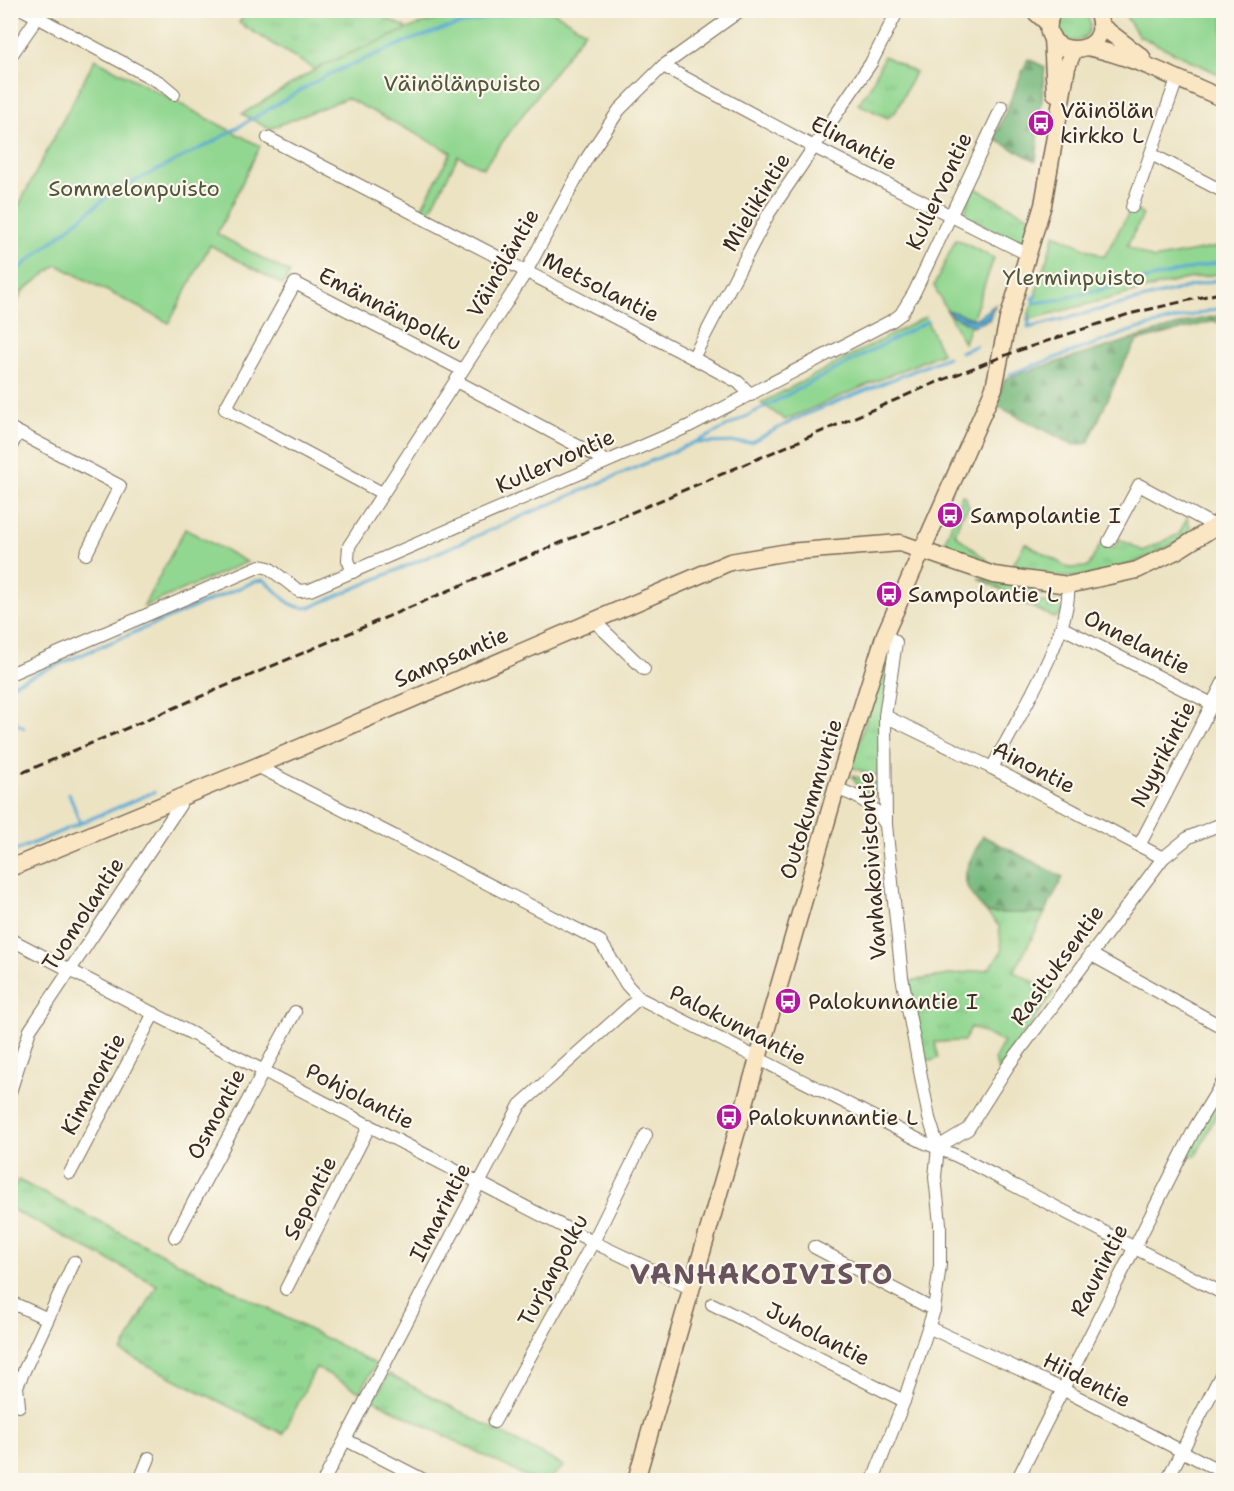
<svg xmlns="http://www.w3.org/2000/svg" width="1234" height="1491" viewBox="0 0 1234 1491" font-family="'Shantell Sans',sans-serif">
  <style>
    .grass { fill: url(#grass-tufts); stroke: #668058; stroke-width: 1.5 }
    .forest { fill: url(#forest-firs); stroke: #58714c; stroke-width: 1.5 }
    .park { fill: #92d791; stroke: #668058; stroke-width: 1.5 }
    .water { fill: url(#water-rules); stroke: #4a6a78; stroke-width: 1.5 }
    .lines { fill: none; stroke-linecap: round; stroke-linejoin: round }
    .stream { stroke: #58aad3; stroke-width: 3 }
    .street-casing { stroke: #796b58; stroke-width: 14 }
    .secondary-casing { stroke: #796b58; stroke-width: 19 }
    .street { stroke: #fff; stroke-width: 12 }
    .secondary { stroke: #fbe6c4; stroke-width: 16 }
    .rail { stroke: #3b2a1e; stroke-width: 3; stroke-dasharray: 9 4.5; stroke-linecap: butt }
    .labels { text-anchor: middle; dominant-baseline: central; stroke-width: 4.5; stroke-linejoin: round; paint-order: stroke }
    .park-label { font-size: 22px; fill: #51553b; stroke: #fbf7ec }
    .poi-label { font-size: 22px; fill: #3b2a1e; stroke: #fbf7ec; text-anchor: start }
    .street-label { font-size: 22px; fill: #3b2a1e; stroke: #fbf7ec }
    .district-label { font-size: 28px; font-weight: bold; letter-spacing: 1.5px; fill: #69545e; stroke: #fbf7ec }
  </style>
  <defs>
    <pattern id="grass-tufts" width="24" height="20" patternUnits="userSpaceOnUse" patternTransform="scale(1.5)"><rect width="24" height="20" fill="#92d791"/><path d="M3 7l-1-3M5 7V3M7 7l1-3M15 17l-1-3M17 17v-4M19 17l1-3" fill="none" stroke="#7fb97d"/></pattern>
    <pattern id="forest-firs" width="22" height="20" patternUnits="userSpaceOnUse" patternTransform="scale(1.5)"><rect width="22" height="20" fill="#75b87b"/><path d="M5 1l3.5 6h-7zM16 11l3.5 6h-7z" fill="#619664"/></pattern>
    <pattern id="water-rules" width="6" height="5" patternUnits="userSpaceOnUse" patternTransform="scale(1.5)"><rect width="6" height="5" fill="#58aad3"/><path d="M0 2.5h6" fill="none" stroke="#4a8bab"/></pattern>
  </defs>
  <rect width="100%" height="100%" fill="#fbf7ec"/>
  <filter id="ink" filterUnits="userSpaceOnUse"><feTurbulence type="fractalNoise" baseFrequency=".0167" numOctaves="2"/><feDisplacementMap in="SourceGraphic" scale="12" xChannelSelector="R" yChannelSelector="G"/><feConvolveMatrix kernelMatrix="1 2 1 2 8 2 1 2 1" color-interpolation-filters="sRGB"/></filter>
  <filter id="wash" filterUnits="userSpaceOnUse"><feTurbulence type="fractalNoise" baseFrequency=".008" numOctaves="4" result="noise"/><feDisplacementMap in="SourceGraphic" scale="24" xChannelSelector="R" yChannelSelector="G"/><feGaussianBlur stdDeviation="1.35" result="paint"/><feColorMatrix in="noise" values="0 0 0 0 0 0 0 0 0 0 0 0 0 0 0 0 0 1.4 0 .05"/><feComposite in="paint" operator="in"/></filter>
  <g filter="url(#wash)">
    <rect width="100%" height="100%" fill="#ece3c3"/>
    <g class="grass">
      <circle cx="1074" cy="25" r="16"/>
      <polygon points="246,11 372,11 405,27 408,34 317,71 239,23"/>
      <polygon points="884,56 915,72 896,111 888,118 858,104 871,86"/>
      <polygon points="973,187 1032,218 1023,241 1013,240 964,215"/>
      <polygon points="962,495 966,497 969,507 961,516 955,534 991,564 988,566 954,550 945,542"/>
      <path d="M 1187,518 L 1190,526 L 1189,535 C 1149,558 1104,581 1056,577 C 1041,576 1025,573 1010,570 L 1025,543 L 1069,568 L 1088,567 L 1101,543 L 1114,549 L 1119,539 L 1143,551 L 1179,534 Z"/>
      <polygon points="979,578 1049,592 1056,595 1012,595"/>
      <polygon points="1021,602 1060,602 1062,612 1055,618"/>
      <polygon points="888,651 890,652 878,777 851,767"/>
      <polygon points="852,776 880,784 881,791 871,797 859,787"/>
      <polygon points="987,913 1045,913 1014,972 1054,992 998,1071 995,1059 1003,1042 971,1027 964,1041 935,1042 938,1058 931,1061 923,1056 910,981 989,969 1002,951 999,926"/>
      <polygon points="1223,1087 1223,1101 1196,1156 1190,1156 1187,1153"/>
      <polygon points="18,1180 376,1364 360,1392 316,1367 283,1434 122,1352 157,1285 11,1209 11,1192"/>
      <polygon points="389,1374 564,1466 549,1480 533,1480 374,1400"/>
    </g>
    <g class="forest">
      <polygon points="1028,59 1045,67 1036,161 994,139"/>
      <polygon points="1223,315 1223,326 1215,321 1137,341 1123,365 1088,443 1074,445 995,405 1005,379 1015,375 1192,321"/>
      <path d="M 983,836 L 1063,877 L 1045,913 L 987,913 C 954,880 964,873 983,836 Z"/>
    </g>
    <g class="park">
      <polygon points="469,11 552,11 585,31 483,168 458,156 429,213 421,209 451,152 347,98 269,129 242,114 321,66 415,26"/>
      <polygon points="1122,11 1223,11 1223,76 1139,36"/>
      <polygon points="95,59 260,146 217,234 290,273 283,285 210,245 169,323 57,265 23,291 11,315 11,220"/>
      <polygon points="1132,207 1143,215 1127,246 1153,259 1223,246 1223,273 1182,280 1027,320 1055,234 1104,257"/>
      <polygon points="956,239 994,258 964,343 934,286"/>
      <polygon points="925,317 942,353 785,420 761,403"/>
      <polygon points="185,529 247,562 143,607"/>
    </g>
    <polygon class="water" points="995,305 989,320 973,326 949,314 947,310 975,319"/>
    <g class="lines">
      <g class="stream">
        <polyline points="10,276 113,192 211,143 327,75 408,41 446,28 522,10"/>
        <polyline points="1037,295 1032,298 1034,303 1057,300 1224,261"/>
        <polyline points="1030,316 1028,328 1224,278"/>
        <polyline points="960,352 976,346"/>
        <polyline points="1010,374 1134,330 1224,307"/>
        <polyline points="697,443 751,442 802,416 948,357"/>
        <path d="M 10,685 L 256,581 L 264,580 C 279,592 290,612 311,607 L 707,437 L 928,321"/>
        <polyline points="10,719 24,728"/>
        <polyline points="69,793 80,823"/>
        <polyline points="10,853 154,792"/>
      </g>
    </g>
  </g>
  <g filter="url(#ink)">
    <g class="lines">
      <defs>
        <g id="street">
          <polyline points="24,10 161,83 174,94"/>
          <polyline points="10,57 37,18"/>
          <polyline points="663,66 814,147 1029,255"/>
          <polyline points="268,138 693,358 738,382 751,395"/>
          <polyline points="1151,154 1224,192"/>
          <polyline points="1132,207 1177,79"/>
          <polyline points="693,358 769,213 871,63 898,10"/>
          <polyline points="456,381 606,461"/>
          <polyline points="10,428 120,486 86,554"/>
          <polyline points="10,448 18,433"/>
          <polyline points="382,493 225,409 295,283 462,370"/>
          <polyline points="1109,541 1139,485 1224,531"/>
          <polyline points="353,572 348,560 349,546 526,272 587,158 619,110 663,66 741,10"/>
          <polyline points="593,620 644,669"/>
          <polyline points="1063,628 1224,710"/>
          <polyline points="10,674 260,566 269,568 299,591 310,590 687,427 893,320 901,314 914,293 1002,107"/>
          <polyline points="885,716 992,768 1163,858"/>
          <polyline points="257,766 600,941 627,985 639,998 923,1142 957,1156 1224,1294"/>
          <path d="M 992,768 C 1014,725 1073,631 1068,585"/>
          <path d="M 836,789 C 858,795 874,805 886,825"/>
          <polyline points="1139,846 1224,681"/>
          <polyline points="10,939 593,1242 692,1289"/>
          <polyline points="1090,954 1224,1028"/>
          <polyline points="10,1092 30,1030 180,805 181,795"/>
          <polyline points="938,1147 968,1129 1008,1066 1163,858 1189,837 1224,823"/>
          <polyline points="70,1173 154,1013"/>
          <polyline points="175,1237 295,1012"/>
          <polyline points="814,1247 934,1310"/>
          <polyline points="286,1289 370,1125"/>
          <polyline points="10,1302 46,1318"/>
          <polyline points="712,1304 904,1401"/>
          <polyline points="930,1328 1062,1389 1224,1473"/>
          <polyline points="19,1406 17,1386 74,1262"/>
          <polyline points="494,1422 593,1242 646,1135"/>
          <polyline points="346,1440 424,1480"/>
          <polyline points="140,1480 149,1458"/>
          <polyline points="324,1480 520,1105 639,998"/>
          <polyline points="873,1480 904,1401 934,1310 940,1265 940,1224 935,1177 938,1147 929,1118 902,977 886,825 885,716 896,642 885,634"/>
          <polyline points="1017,1480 1196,1126 1224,1080"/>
          <polyline points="1167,1480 1224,1369"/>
        </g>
        <g id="secondary">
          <polyline points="1033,10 1049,24"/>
          <path d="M 1053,10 C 1027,62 1122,62 1096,10"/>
          <polyline points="1100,25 1142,57"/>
          <polyline points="1052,37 1055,93"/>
          <path d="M 1087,47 C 1135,57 1179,80 1224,99"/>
          <polyline points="10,868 257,766 730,562 788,552 900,543 994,575 1068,585 1137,570 1178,550 1216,526 1224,517"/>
          <polyline points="636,1480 836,789 885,634 994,388 1008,319 1043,205 1067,67 1074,50"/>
        </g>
      </defs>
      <use href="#street" class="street-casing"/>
      <use href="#secondary" class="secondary-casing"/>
      <use href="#street" class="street"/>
      <use href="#secondary" class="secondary"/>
      <polyline class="rail" points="10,778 935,383 1014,352 1129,314 1224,292"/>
    </g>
  </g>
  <defs>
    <symbol id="bus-disc" viewBox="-11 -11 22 22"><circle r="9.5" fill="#b5179e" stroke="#fbf7ec"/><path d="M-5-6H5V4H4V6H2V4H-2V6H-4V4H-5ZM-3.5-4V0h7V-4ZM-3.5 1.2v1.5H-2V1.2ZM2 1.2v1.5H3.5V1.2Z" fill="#fff"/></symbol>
  </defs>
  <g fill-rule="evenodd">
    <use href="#bus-disc" x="1026" y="108" width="30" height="30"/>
    <use href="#bus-disc" x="935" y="500" width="30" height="30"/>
    <use href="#bus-disc" x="874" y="579" width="30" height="30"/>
    <use href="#bus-disc" x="773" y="986" width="30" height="30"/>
    <use href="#bus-disc" x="714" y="1102" width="30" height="30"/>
  </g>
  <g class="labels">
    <g class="park-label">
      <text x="462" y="83">Väinölänpuisto</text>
      <text x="134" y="188">Sommelonpuisto</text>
      <text x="1074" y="277">Ylerminpuisto</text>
    </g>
    <g class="poi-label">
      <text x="1060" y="110">Väinölän<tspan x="1060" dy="25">kirkko L</tspan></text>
      <text x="970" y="515">Sampolantie I</text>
      <text x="908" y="594">Sampolantie L</text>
      <text x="808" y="1001">Palokunnantie I</text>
      <text x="748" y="1117">Palokunnantie L</text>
    </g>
    <g class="street-label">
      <text transform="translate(854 143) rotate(27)">Elinantie</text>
      <text transform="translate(939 191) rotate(-65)">Kullervontie</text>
      <text transform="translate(756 202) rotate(-59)">Mielikintie</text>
      <text transform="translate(503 263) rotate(-60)">Väinöläntie</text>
      <text transform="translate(601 287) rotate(27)">Metsolantie</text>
      <text transform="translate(390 309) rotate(27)">Emännänpolku</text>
      <text transform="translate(555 461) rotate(-24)">Kullervontie</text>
      <text transform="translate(1137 642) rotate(27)">Onnelantie</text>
      <text transform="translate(451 657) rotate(-23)">Sampsantie</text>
      <text transform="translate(1163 754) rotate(-63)">Nyyrikintie</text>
      <text transform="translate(1034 767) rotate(27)">Ainontie</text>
      <text transform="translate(811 799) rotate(-73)">Outokummuntie</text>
      <text transform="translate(872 866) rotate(-94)">Vanhakoivistontie</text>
      <text transform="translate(83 914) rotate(-57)">Tuomolantie</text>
      <text transform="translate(1057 965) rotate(-54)">Rasituksentie</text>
      <text transform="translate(738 1025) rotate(27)">Palokunnantie</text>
      <text transform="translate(93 1084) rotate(-62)">Kimmontie</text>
      <text transform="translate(360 1096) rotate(27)">Pohjolantie</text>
      <text transform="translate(216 1114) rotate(-62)">Osmontie</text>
      <text transform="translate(310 1198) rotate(-63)">Sepontie</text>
      <text transform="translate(440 1212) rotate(-63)">Ilmarintie</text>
      <text transform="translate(553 1270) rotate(-62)">Turjanpolku</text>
      <text transform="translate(1099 1270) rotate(-63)">Raunintie</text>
      <text transform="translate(818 1334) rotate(27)">Juholantie</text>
      <text transform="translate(1087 1380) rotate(27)">Hiidentie</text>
    </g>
    <g class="district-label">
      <text x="762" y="1274">VANHAKOIVISTO</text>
    </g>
  </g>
  <rect width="1234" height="1491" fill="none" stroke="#fbf7ec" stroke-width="36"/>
</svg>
